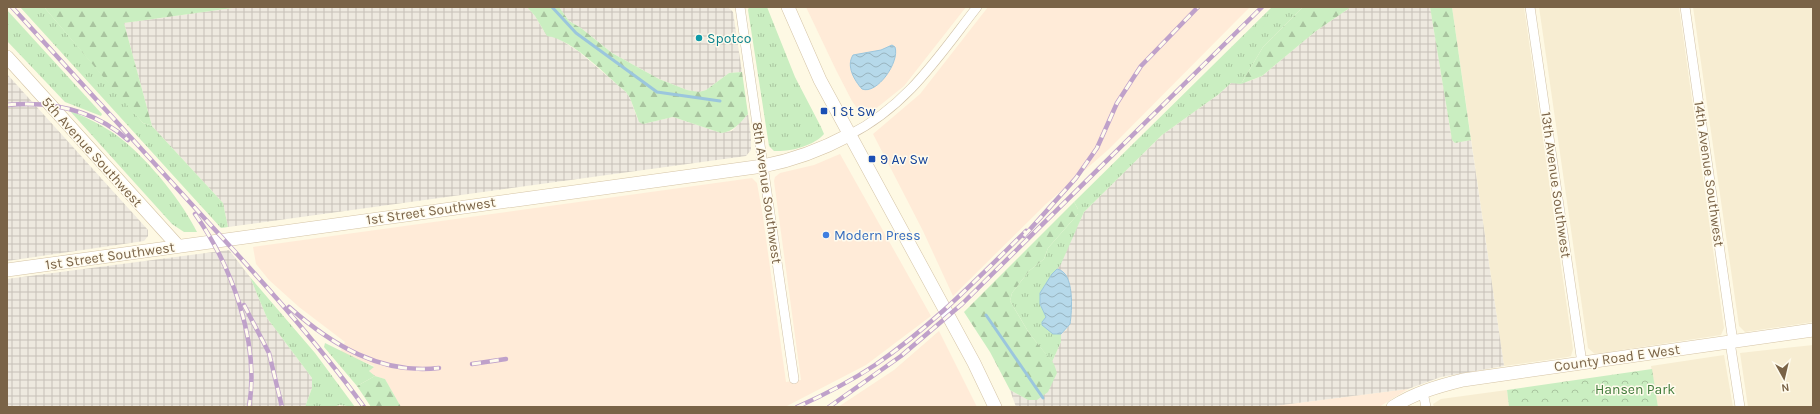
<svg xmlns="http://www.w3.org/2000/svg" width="1820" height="414" viewBox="0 0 1820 414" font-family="Karla,sans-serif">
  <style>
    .residential { fill: #f7edd2 }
    .commercial { fill: #ffebd8 }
    .industrial { fill: url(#industrial-grid) }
    .grass { fill: url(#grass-tufts) }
    .forest { fill: url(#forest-firs) }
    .park { fill: url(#park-crowns) }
    .water { fill: url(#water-waves); stroke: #9bc6dd }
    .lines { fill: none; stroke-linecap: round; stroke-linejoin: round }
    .stream { stroke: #9bc6dd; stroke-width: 3 }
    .street-casing { stroke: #d1c2a9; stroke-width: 10 }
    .secondary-casing { stroke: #d5c4a6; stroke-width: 14 }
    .street { stroke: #fff; stroke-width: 9 }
    .secondary { stroke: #fff; stroke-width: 13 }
    .rail-casing { stroke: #bfa1ca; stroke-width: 4.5 }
    .rail { stroke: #fffbed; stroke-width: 3; stroke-dasharray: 9; stroke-linecap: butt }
    .culture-dot { fill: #0f9aa8; stroke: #fffbed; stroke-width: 1.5 }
    .transit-dot { fill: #1a4fb4; stroke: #fffbed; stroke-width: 1.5 }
    .shop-dot { fill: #3f7fe0; stroke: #fffbed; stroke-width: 1.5 }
    .labels { text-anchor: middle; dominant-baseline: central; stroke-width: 3; stroke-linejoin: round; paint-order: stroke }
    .culture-label { font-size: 14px; fill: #0d838f; stroke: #fffbed; text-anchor: start }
    .transit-label { font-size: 14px; fill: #164399; stroke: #fffbed; text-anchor: start }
    .street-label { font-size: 14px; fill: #7a6347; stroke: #fffbed }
    .shop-label { font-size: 14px; fill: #366cbe; stroke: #fffbed; text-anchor: start }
    .park-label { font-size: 14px; fill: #417b3b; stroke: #fffbed }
  </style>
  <defs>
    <pattern id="industrial-grid" width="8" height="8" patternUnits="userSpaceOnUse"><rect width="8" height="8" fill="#eee9df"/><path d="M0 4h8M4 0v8" fill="none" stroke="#c6c0b7"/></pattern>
    <pattern id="grass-tufts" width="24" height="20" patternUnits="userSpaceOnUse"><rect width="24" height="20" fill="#caeec1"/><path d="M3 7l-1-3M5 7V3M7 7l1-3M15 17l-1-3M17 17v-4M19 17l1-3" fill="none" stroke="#a9c49f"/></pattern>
    <pattern id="forest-firs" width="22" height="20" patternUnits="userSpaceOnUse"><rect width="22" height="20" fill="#caeec1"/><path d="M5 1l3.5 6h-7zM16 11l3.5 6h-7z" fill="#a9c49f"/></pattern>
    <pattern id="park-crowns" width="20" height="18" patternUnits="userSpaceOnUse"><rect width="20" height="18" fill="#caeec1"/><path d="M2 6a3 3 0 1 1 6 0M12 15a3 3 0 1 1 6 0" fill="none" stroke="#a9c49f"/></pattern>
    <pattern id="water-waves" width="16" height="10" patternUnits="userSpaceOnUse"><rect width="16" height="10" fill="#b6d9ea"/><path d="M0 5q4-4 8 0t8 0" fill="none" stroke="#99b4bf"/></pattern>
  </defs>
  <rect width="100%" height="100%" fill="#fef9e4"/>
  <g class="residential">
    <polygon points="1452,7 1524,7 1573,349 1571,356 1568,357 1504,366"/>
    <polygon points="1539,7 1679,7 1724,328 1721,335 1595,354 1588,348"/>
    <polygon points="1693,7 1813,7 1813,322 1745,332 1739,326"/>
    <polygon points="1813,345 1813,407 1748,407 1740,353"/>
    <polygon points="1724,355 1733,407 1658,407 1651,366"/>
    <polygon points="1507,390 1509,407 1434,407 1433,404 1441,399"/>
  </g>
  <g class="commercial">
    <polygon points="806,7 966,7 904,86 869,114 865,115 862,115 852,101 836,70"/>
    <polygon points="988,7 1250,7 1109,149 1046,204 953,296 923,231 873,134 920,94"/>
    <polygon points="840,154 931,316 866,365 785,407 401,407 385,379 375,376 369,371 374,366 340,352 345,342 299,307 269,280 256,264 253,247 752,178 757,183 763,217 786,382 801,380 774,181 775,177 780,173 814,165"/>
    <polygon points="939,331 977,407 838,407 894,370"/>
    <polygon points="1408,389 1379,407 1267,407"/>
  </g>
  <g class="industrial">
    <polygon points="240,7 527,7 535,16 547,36 556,37 578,51 626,92 630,98 637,118 643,124 673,117 721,133 726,132 732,131 748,114 751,136 751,150 746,156 228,227 223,203 152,126 124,23"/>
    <polygon points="559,7 728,7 733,12 742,72 729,73 706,90 699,92 687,90 659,79 612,53 581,28 569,21"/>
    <polygon points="1351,7 1430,7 1452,140 1455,143 1471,140 1504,366 1441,377 1408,389 1267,407 1016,407 1010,390 1028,400 1054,365 1052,362 1061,342 1061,334 1066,330 1071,318 1071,299 1060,270 1057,269 1084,212 1162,135 1219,94 1231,83 1247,82 1262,76 1316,31"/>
    <polygon points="7,74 148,230 148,236 144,241 7,261"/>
    <polygon points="229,250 250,277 267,318 312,378 312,388 305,407 7,407 7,279"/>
  </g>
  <g class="grass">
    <polygon points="20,7 44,7 143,123 152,126 223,203 228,227 221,228"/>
    <path d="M 749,7 L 767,7 L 795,77 L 821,127 L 824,134 C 814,146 789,152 774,151 L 769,146 L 748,10 Z"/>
    <polygon points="1272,7 1303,7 1263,47 1241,84 1231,83 1219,94 1162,135 1084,212 1061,264 1043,288 1040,304 1046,317 1044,320 1053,334 1061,334 1061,342 1052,362 1029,333 1010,301 1012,293 1029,271 1044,259 1048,248 1078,214 1078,209 1074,202"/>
    <polygon points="7,10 102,114 101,116 65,102 7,41"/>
    <path d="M 70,111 C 89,118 108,128 124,141 C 150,162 183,203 197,232 L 184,232 L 172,224 Z"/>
    <polygon points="250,277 315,353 355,407 339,405 335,407 305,407 312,388 312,378 267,318"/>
    <polygon points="325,343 374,367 369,371 375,376 357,386 324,347"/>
  </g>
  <g class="forest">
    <polygon points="44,7 240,7 124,23 152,126 143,123 126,104"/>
    <path d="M 527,7 L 559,7 L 569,21 L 581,28 L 612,53 L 659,79 L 687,90 L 699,92 L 706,90 L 729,73 L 742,72 L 748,114 C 740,123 733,132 721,133 L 673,117 L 643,124 L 639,122 L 630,98 L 626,92 C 605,75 574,40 547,36 L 535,16 Z"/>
    <polygon points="1303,7 1351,7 1316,31 1262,76 1241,84 1263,47"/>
    <polygon points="1430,7 1452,7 1471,140 1455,143 1452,140"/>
    <polygon points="1074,202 1078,209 1078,214 1048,248 1044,259 1029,271 1012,293 1010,301 1029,333 1054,364 1057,373 1048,392 1037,400 1028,400 1010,390 990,352 964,312"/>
    <polygon points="375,376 385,379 401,407 371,407 357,386"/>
  </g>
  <polygon class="park" points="1652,369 1658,407 1509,407 1507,390"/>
  <g class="water">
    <path d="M 892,45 L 895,47 C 900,62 877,95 862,89 C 854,80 846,66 853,55 L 881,50 Z"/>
    <path d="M 1057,269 C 1075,272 1072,311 1070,324 L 1061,334 L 1053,334 L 1042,325 L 1042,322 L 1046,317 L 1040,304 L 1040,293 L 1052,274 Z"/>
  </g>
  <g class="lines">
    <g class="stream">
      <polyline points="552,7 576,33 657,92 720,101"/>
      <polyline points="986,315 1043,398"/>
    </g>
    <defs>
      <g id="street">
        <polyline points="740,7 794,379"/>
        <polyline points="1530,7 1582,363"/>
        <polyline points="1685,7 1733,342"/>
        <path d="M 849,135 C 907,106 938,57 977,7"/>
        <polyline points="1730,342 1740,407"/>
        <polyline points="1423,392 1426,407"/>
      </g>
      <g id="secondary">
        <polyline points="788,7 820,80 974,363 995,407"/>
        <polyline points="7,57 178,246"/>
        <path d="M 7,270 L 763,166 C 794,160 821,150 849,135"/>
        <path d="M 1393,407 C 1414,393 1439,386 1463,380 L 1813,330"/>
      </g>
    </defs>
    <use href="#street" class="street-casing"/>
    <use href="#secondary" class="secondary-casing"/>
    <use href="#street" class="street"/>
    <use href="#secondary" class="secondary"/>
    <defs>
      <g id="rail">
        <path d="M 12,7 C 63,63 114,119 165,175 C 233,250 304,324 364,407"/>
        <path d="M 7,105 C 51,101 94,110 128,140"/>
        <path d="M 195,214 C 232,266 260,343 249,407"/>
        <polyline points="1024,236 1076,178 1097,148 1117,103 1141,66 1198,7"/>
        <polyline points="244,305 269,353 282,407"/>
        <path d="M 289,307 C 332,345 381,375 439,368"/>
        <polyline points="472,364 506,359"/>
        <path d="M 797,407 C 824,395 851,381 875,365 C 931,327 978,278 1026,231"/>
        <polyline points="829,407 901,356 962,304 1262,7"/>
      </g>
    </defs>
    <use href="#rail" class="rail-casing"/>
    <use href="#rail" class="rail"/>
  </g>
  <circle class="culture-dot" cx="699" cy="38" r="4"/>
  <g class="transit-dot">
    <rect x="820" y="107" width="8" height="8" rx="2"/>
    <rect x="868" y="155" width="8" height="8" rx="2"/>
  </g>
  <circle class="shop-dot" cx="826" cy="235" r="4"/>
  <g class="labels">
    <g class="culture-label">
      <text x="707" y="38">Spotco</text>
    </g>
    <g class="transit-label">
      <text x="832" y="111">1 St Sw</text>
      <text x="880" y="159">9 Av Sw</text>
    </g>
    <g class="street-label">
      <text transform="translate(92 152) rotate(48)">5th Avenue Southwest</text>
      <text transform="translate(1709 174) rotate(82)">14th Avenue Southwest</text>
      <text transform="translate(1556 185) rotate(82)">13th Avenue Southwest</text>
      <text transform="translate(767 193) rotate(82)">8th Avenue Southwest</text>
      <text transform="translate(431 211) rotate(-8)">1st Street Southwest</text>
      <text transform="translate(110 256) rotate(-8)">1st Street Southwest</text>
      <text transform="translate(1617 358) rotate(-8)">County Road E West</text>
    </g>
    <g class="shop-label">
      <text x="834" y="235">Modern Press</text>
    </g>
    <g class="park-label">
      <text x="1635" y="389">Hansen Park</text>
    </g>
  </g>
  <rect width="1820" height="414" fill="none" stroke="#7a6347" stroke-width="16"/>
  <g transform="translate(1784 378) rotate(172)" stroke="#fffbed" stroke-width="3" paint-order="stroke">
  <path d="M0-3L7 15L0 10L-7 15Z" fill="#7a6347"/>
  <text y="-6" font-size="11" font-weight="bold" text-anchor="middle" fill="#7a6347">N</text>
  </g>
</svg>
